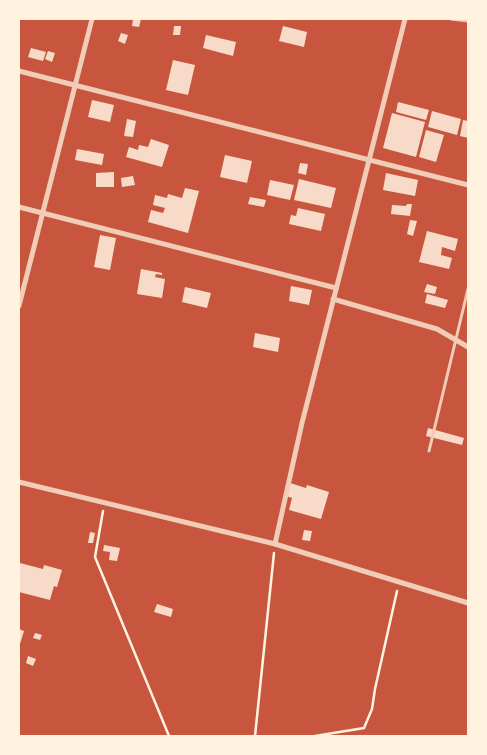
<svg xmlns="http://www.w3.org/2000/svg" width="487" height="755" viewBox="0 0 487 755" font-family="'Source Serif 4',serif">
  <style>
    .building { fill: #f7dbc8 }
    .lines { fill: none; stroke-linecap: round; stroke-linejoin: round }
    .path { stroke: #fff3e0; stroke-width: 2.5 }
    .service { stroke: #f1ccb7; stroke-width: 3 }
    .minor { stroke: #f1ccb7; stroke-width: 5 }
  </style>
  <rect width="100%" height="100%" fill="#c8553d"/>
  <g class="building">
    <polygon points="133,19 141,19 139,27 132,26"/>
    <polygon points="174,26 181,26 180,35 173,35"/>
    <polygon points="283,26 307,32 304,47 279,41"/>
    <polygon points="121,33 128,35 125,44 118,41"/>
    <polygon points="206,35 236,42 233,56 203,48"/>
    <polygon points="31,48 46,52 43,61 28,57"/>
    <polygon points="48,51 55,53 52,62 45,59"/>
    <polygon points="173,60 195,65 188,95 166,90"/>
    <polygon points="92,100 114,105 110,122 88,117"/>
    <polygon points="398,102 429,110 426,120 396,112"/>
    <polygon points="432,111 461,119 457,135 428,127"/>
    <polygon points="392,113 425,122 416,157 383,148"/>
    <polygon points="127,119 136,121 133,137 124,136"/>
    <polygon points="463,120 468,121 468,138 460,136"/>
    <polygon points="426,130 444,135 436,162 419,157"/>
    <polygon points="151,139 169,145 162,167 126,157 129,147 138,150 139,145 148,147"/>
    <polygon points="77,149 104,154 102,165 75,160"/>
    <polygon points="225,155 252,161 247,183 220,177"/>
    <polygon points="300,163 308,164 306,175 298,173"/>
    <polygon points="114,172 114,187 96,187 96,173"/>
    <polygon points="386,173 418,180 415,196 383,190"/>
    <polygon points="133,176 135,185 122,187 121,178"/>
    <polygon points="299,179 336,188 331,208 294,200"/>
    <polygon points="270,180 294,185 290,200 267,195"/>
    <polygon points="185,188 199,191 188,233 148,222 151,210 163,213 165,208 153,205 155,195 167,198 168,194 182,198"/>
    <polygon points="250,197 266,200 264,207 248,204"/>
    <polygon points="407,204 412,204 410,216 391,214 392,205 406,206"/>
    <polygon points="298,208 325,214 321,231 289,224 291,215 296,216"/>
    <polygon points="410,220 417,221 413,236 407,234"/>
    <polygon points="427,231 458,239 455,251 442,247 441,255 452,258 449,269 419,262"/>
    <polygon points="100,235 116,238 110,270 94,267"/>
    <polygon points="141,269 162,273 162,275 156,274 155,277 165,279 162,298 137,294"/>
    <polygon points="427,284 437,287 435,294 424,292"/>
    <polygon points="291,286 312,290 309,305 289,301"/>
    <polygon points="185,287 211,293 207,308 182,302"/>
    <polygon points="427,294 448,300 445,308 425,303"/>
    <polygon points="255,333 280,338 278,352 253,347"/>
    <polygon points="428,428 464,438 462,445 426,436"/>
    <polygon points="290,483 306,488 307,485 329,492 321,519 289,510 292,498 286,496"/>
    <polygon points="304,530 312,531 310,541 302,540"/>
    <polygon points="90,532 95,533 93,543 88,543"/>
    <polygon points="104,545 120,548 117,561 109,560 110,552 103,551"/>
    <polygon points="20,563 43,569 44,565 62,570 57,587 54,586 50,600 19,592"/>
    <polygon points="157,604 173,609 171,617 154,612"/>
    <polygon points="19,629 24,631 19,647"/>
    <polygon points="35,633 42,635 40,640 33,638"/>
    <polygon points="28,656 36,659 33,666 26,663"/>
  </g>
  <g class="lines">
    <g class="path">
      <polyline points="103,511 95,557 169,736"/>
      <polyline points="255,736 274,553"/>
      <polyline points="315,736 364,728 372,709 375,689 397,591"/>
    </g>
    <g class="service">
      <polyline points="451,19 468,21"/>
      <polyline points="429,451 468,289"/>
    </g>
    <g class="minor">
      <polyline points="19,71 468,185"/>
      <polyline points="19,207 336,288"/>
      <polyline points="333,299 437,329 468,347"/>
      <polyline points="19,306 92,19"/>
      <polyline points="19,482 275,544 302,423 405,19"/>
      <polyline points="275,544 468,603"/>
    </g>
  </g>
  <rect width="487" height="755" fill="none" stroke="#fff3e0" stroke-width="40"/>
</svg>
